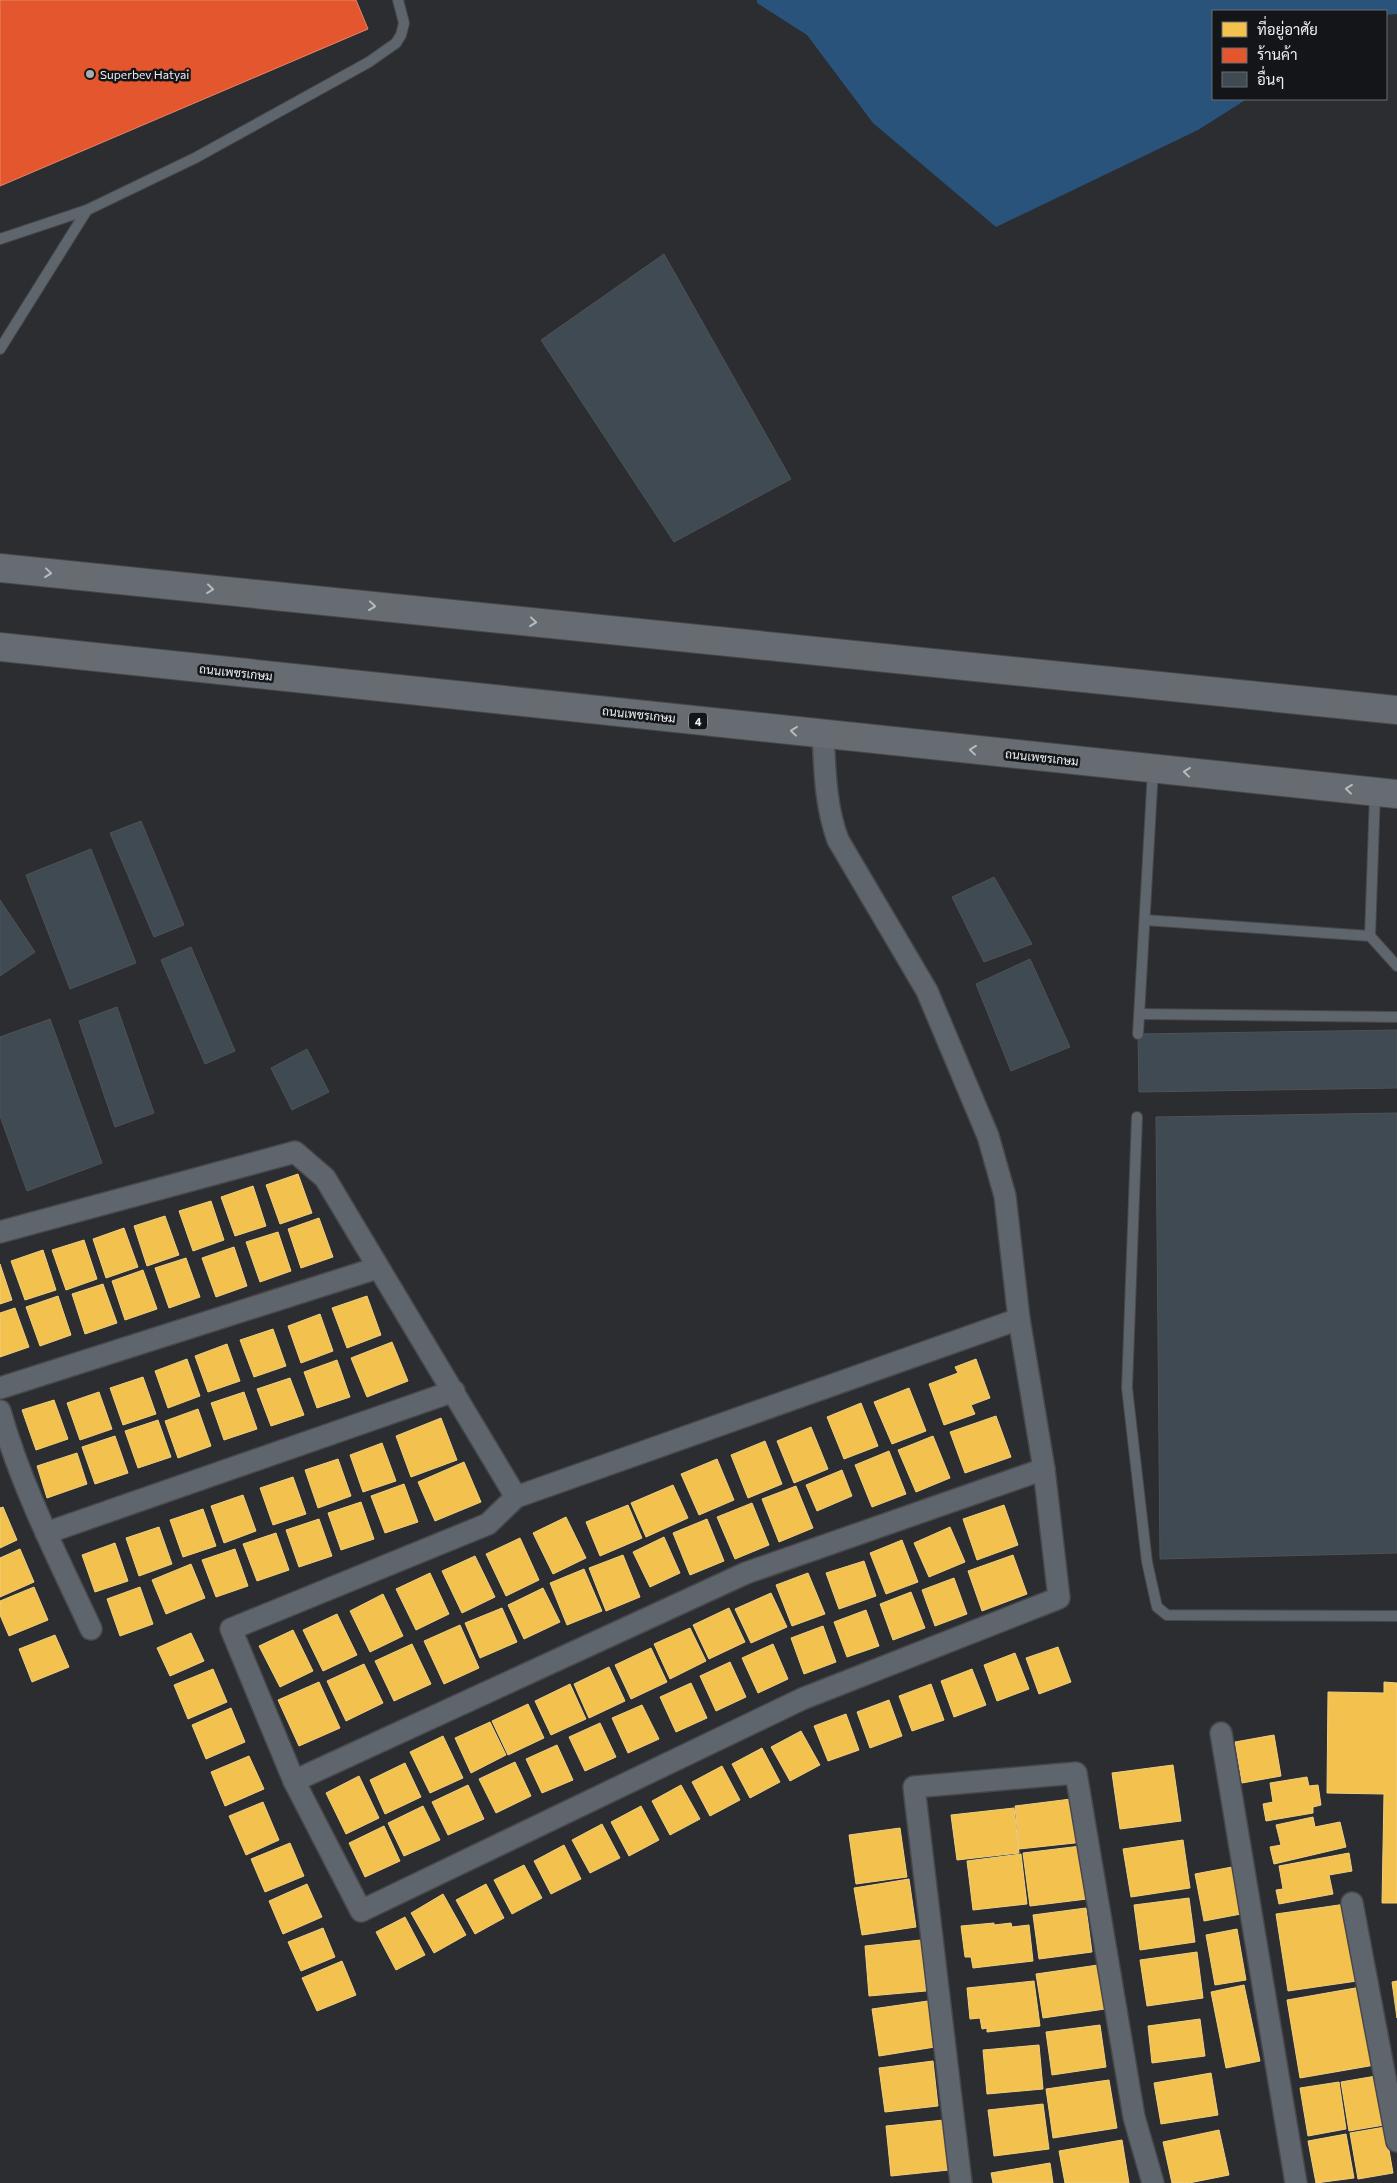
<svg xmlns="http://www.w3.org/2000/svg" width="1397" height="2183" viewBox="0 0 1397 2183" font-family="Commissioner,Sarabun,sans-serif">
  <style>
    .green { fill: #29537a }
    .homes { fill: #f2c14e; stroke: #f0cf80 }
    .shops { fill: #e4572e; stroke: #e68569 }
    .building { fill: #3f4a53; stroke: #505255 }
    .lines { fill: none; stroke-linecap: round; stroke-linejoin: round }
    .lane-casing { stroke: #47484b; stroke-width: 12 }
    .street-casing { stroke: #47484b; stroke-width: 24 }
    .highway-casing { stroke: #47484b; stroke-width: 30 }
    .lane { stroke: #5f656c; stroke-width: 10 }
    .street { stroke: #5f656c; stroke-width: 21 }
    .highway { stroke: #666c71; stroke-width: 28 }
    .oneway { stroke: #b6bbc0 }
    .poi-dot { fill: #a8acaf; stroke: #131518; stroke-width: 2 }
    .labels { text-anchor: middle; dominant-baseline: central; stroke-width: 5; stroke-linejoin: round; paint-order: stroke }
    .shield { fill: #131518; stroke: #abaeb2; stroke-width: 1 }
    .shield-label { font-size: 11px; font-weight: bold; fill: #ecf0f4 }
    .poi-label { font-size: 12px; fill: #ecf0f4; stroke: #131518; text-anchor: start }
    .street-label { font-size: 12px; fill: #ecf0f4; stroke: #131518 }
  </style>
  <rect width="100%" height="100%" fill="#2b2d30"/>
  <polygon class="green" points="757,0 1397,0 1397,14 1386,15 1386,11 1213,11 1213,99 1247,99 1198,130 996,227 873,123 807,35 757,3"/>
  <g class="homes">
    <polygon points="298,1174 312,1213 280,1224 266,1185"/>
    <polygon points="253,1186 266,1226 235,1236 221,1197"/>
    <polygon points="211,1201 224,1240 193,1251 179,1211"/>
    <polygon points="165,1216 179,1255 147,1266 134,1226"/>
    <polygon points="319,1218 333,1257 301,1268 288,1229"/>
    <polygon points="124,1228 138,1267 106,1278 93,1239"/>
    <polygon points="278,1232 291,1271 260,1282 246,1242"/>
    <polygon points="84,1240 97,1279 66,1290 52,1250"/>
    <polygon points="234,1247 247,1286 216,1297 202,1258"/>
    <polygon points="43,1250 56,1290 25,1300 11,1261"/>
    <polygon points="186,1258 200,1297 169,1308 155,1268"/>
    <polygon points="0,1264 12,1300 0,1304"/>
    <polygon points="143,1270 157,1309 125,1320 112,1281"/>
    <polygon points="103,1284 117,1323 85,1334 72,1294"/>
    <polygon points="58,1296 71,1335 40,1346 26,1307"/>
    <polygon points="367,1296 381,1335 347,1348 332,1308"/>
    <polygon points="15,1308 29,1347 0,1357 0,1313"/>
    <polygon points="320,1314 333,1351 301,1363 288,1326"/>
    <polygon points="273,1329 286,1366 254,1377 240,1340"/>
    <polygon points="392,1342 408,1381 367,1397 351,1358"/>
    <polygon points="227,1344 240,1381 208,1392 195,1356"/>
    <polygon points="187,1359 200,1396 168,1408 155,1371"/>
    <polygon points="976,1359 990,1398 971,1405 975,1414 944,1425 929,1384 958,1373 955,1367"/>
    <polygon points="337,1360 350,1397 317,1408 304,1372"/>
    <polygon points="143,1377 156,1414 123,1425 110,1388"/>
    <polygon points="290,1378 304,1415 271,1426 257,1389"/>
    <polygon points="909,1388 926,1431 892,1444 874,1402"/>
    <polygon points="99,1392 112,1429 80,1440 67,1403"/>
    <polygon points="244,1392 257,1429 224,1440 211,1403"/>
    <polygon points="54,1400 68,1439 36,1450 22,1410"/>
    <polygon points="861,1403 878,1446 844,1459 827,1417"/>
    <polygon points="198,1409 211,1446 178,1458 165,1421"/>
    <polygon points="996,1416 1011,1457 965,1473 950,1432"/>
    <polygon points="441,1418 457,1460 411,1477 396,1436"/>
    <polygon points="158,1420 171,1457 138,1468 125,1431"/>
    <polygon points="811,1427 828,1469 794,1483 777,1441"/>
    <polygon points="115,1436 128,1473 95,1484 82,1447"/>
    <polygon points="933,1436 950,1478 916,1492 898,1450"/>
    <polygon points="765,1441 782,1484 748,1498 731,1455"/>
    <polygon points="382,1443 396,1481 363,1492 350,1455"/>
    <polygon points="889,1451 906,1494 872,1507 855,1465"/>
    <polygon points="77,1453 87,1484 47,1498 37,1466"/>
    <polygon points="338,1459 351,1496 318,1508 305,1470"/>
    <polygon points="717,1459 734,1500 699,1515 681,1474"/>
    <polygon points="464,1462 481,1502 435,1521 418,1482"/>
    <polygon points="842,1470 852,1496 817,1511 806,1485"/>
    <polygon points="293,1477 306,1514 273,1525 260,1488"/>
    <polygon points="404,1484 418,1522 385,1533 371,1496"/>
    <polygon points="673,1485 688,1518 646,1537 631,1503"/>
    <polygon points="796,1486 813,1528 779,1542 762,1499"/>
    <polygon points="243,1495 256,1531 224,1543 211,1506"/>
    <polygon points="361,1502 374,1539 341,1550 328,1513"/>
    <polygon points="752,1503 769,1545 735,1559 717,1517"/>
    <polygon points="628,1505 642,1538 600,1556 586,1522"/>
    <polygon points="1004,1505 1018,1545 977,1560 963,1519"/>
    <polygon points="3,1507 17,1540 0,1548 0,1508"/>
    <polygon points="203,1509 216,1546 183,1557 170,1520"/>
    <polygon points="566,1517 586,1558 553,1574 533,1533"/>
    <polygon points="319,1519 332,1556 299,1567 286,1530"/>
    <polygon points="707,1519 724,1561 690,1575 673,1533"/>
    <polygon points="159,1527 172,1564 139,1576 126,1538"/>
    <polygon points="950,1527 965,1562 929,1577 914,1543"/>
    <polygon points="276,1533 289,1570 257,1581 243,1544"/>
    <polygon points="664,1537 680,1573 650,1587 633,1552"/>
    <polygon points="520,1538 539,1580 506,1596 486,1554"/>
    <polygon points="902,1540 918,1582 886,1594 870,1553"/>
    <polygon points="115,1543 128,1581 95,1592 82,1555"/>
    <polygon points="20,1549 34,1582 0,1597 0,1558"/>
    <polygon points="235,1549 248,1586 216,1597 202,1560"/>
    <polygon points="623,1555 640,1597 606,1611 589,1568"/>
    <polygon points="1013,1555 1027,1594 982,1611 968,1571"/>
    <polygon points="475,1556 495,1597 462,1613 442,1571"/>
    <polygon points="864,1561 876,1596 839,1609 826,1573"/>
    <polygon points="191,1564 205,1598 166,1614 152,1580"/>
    <polygon points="584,1569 602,1611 567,1625 550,1583"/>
    <polygon points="430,1573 449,1614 416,1630 396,1589"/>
    <polygon points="808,1573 825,1614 792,1626 776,1585"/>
    <polygon points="954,1578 967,1614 935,1626 922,1590"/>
    <polygon points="34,1587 48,1620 9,1636 0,1615 0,1601"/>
    <polygon points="140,1587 153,1624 120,1636 107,1599"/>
    <polygon points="543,1588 560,1622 524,1639 508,1605"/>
    <polygon points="911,1592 925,1628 893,1640 880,1604"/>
    <polygon points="771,1593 787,1627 751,1643 735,1609"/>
    <polygon points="383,1594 403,1636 370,1652 350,1611"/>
    <polygon points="502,1608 517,1642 480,1658 465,1623"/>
    <polygon points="729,1608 745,1642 709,1659 693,1625"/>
    <polygon points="866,1610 879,1646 847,1657 834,1622"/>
    <polygon points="337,1614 357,1655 323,1671 303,1630"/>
    <polygon points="460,1625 479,1668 444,1684 424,1641"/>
    <polygon points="823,1626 836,1662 804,1674 791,1638"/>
    <polygon points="690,1628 706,1661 670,1679 654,1644"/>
    <polygon points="293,1630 313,1671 280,1687 259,1646"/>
    <polygon points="191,1633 204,1661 170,1676 157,1648"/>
    <polygon points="55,1635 69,1667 32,1682 19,1649"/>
    <polygon points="412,1644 431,1684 394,1701 375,1661"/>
    <polygon points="773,1644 788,1679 758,1693 742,1658"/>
    <polygon points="1058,1647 1071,1682 1039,1694 1026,1658"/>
    <polygon points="651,1648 667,1682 631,1699 615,1665"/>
    <polygon points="1015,1653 1029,1689 997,1701 984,1665"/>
    <polygon points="730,1662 746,1697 716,1711 700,1676"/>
    <polygon points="364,1664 383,1703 346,1721 327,1681"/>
    <polygon points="609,1667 625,1701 589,1718 574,1684"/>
    <polygon points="213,1669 227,1702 188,1719 174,1685"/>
    <polygon points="972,1669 986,1705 954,1717 941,1681"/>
    <polygon points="319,1682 340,1728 299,1746 278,1700"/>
    <polygon points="1384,1682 1397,1683 1397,1903 1382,1903 1384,1794 1327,1793 1328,1692 1384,1693"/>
    <polygon points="691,1683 707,1718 676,1732 660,1697"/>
    <polygon points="570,1684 586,1719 551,1735 535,1701"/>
    <polygon points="931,1684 944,1720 912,1731 899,1696"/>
    <polygon points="889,1700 902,1736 870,1748 857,1712"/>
    <polygon points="528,1704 544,1738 508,1755 492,1721"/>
    <polygon points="642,1705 659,1739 628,1753 612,1718"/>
    <polygon points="231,1708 245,1742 206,1759 192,1725"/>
    <polygon points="846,1714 859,1750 828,1761 814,1726"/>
    <polygon points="490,1722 506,1755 471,1773 455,1738"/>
    <polygon points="600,1723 616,1757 585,1771 569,1737"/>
    <polygon points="801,1731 820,1765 790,1781 771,1747"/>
    <polygon points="1274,1735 1281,1776 1242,1783 1235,1742"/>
    <polygon points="443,1736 463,1778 430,1793 410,1752"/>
    <polygon points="557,1745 573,1780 542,1793 526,1759"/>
    <polygon points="762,1748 780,1782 750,1798 732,1764"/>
    <polygon points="249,1756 264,1789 225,1806 211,1772"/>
    <polygon points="515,1762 531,1796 496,1813 479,1779"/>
    <polygon points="405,1763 421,1797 385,1814 370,1780"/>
    <polygon points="1173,1765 1181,1821 1120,1829 1112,1773"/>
    <polygon points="722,1766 740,1800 710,1816 692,1782"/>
    <polygon points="359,1776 379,1818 346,1834 326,1793"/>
    <polygon points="1307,1777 1309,1786 1318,1785 1321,1805 1313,1807 1313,1813 1266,1821 1263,1804 1273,1802 1270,1783"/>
    <polygon points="468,1785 484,1819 448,1835 432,1802"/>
    <polygon points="681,1785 700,1819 670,1835 652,1801"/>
    <polygon points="1079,1798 1084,1842 1019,1849 1015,1806"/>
    <polygon points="263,1802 279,1840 246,1855 229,1816"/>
    <polygon points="423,1806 440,1840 404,1856 388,1823"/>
    <polygon points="641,1806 659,1840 629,1856 611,1822"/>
    <polygon points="1014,1808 1019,1853 957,1860 951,1815"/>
    <polygon points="1313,1817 1315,1827 1340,1822 1346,1847 1274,1864 1270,1847 1281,1845 1276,1825"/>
    <polygon points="602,1824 620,1858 590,1873 572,1840"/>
    <polygon points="384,1826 400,1861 365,1877 349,1843"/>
    <polygon points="900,1828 907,1877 856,1884 849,1835"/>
    <polygon points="1183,1840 1190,1888 1131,1897 1123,1849"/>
    <polygon points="290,1843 304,1876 265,1892 251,1859"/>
    <polygon points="564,1845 581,1879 551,1894 534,1861"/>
    <polygon points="1081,1846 1087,1899 1030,1906 1023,1853"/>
    <polygon points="1349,1853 1352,1871 1329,1875 1333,1894 1279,1904 1276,1890 1283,1889 1279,1866"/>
    <polygon points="1021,1854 1027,1904 973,1910 967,1861"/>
    <polygon points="524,1865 542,1898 512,1914 494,1880"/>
    <polygon points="1232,1867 1241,1914 1204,1921 1195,1874"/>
    <polygon points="909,1879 916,1927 862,1935 854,1888"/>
    <polygon points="307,1884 322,1917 283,1934 269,1901"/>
    <polygon points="486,1884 504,1918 475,1934 456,1900"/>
    <polygon points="443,1894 466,1935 434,1953 411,1913"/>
    <polygon points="1189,1898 1195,1942 1140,1950 1134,1905"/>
    <polygon points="1346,1904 1357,1981 1288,1991 1276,1914"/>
    <polygon points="1086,1908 1092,1952 1039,1959 1033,1915"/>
    <polygon points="405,1917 425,1955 396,1970 376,1932"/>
    <polygon points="994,1923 994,1925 1011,1923 1012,1927 1029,1925 1033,1961 973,1968 971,1957 965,1957 961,1926"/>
    <polygon points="323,1928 335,1957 301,1971 288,1942"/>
    <polygon points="1237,1929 1246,1980 1215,1985 1206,1935"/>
    <polygon points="921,1940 926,1991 869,1996 865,1946"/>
    <polygon points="1197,1952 1203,1998 1147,2006 1140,1960"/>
    <polygon points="342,1961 356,1995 317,2011 302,1978"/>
    <polygon points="1098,1965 1105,2009 1043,2018 1036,1974"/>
    <polygon points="1034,1981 1040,2026 987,2032 987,2028 982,2029 980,2018 970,2019 967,1988"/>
    <polygon points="1397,1981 1397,2018 1392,1982"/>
    <polygon points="1244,1985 1260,2061 1226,2068 1211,1992"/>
    <polygon points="1361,1987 1375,2065 1300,2078 1287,2000"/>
    <polygon points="928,2001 935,2047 879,2056 872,2009"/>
    <polygon points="1200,2019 1205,2056 1152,2063 1148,2026"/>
    <polygon points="1100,2025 1106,2067 1052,2075 1046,2032"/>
    <polygon points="1039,2045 1043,2089 987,2094 983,2050"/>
    <polygon points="933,2061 938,2106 885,2112 879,2068"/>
    <polygon points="1211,2073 1218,2115 1161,2124 1154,2083"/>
    <polygon points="1376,2076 1384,2125 1349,2131 1341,2082"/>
    <polygon points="1109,2080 1117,2128 1053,2138 1046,2089"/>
    <polygon points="1339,2082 1346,2129 1308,2136 1300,2088"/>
    <polygon points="1043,2104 1049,2149 994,2156 988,2110"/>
    <polygon points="944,2120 949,2170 891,2176 886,2126"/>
    <polygon points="1385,2127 1393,2173 1358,2179 1350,2133"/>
    <polygon points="1219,2130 1229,2175 1189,2183 1172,2183 1163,2142"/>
    <polygon points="1346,2134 1354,2178 1316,2183 1308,2141"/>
    <polygon points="1122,2140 1129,2183 1065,2183 1059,2151"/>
    <polygon points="1050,2163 1053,2183 993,2183 991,2173"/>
  </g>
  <polygon class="shops" points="0,0 356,0 368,29 0,186"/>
  <g class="building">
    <polygon points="664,254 791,479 674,542 541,340"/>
    <polygon points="141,821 184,925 154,937 110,833"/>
    <polygon points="91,849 136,963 70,989 26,875"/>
    <polygon points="994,877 1032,944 984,962 952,897"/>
    <polygon points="0,900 35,952 0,976"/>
    <polygon points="191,947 235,1051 205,1064 161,960"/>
    <polygon points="1030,959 1070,1047 1011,1071 976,984"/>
    <polygon points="117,1007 154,1113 115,1127 79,1021"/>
    <polygon points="50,1019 102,1163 27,1191 0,1116 0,1037"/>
    <polygon points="1397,1030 1397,1088 1139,1092 1138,1034"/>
    <polygon points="307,1049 329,1092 292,1110 271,1068"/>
    <polygon points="1397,1113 1397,1553 1160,1559 1156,1117"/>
  </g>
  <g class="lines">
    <defs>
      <g id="lane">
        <polyline points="0,239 87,210"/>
        <polyline points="0,349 87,210 195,158 369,62 396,43 401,35 404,23 398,0"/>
        <polyline points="1375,793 1370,936 1397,966"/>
        <polyline points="1145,920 1370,936"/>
        <polyline points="1140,1014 1397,1017"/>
        <polyline points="1138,1034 1153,770"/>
        <polyline points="1137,1117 1127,1388 1147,1562 1157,1607 1167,1615 1397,1616"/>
      </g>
      <g id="street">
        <path d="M 823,734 C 825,770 825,805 838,840 L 927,991 L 988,1136 L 1005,1196 L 1019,1319 L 1044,1469 L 1059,1598 L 802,1699 L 361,1911 L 294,1781 L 231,1629 L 488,1524 L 516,1497 L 1019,1319"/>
        <polyline points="0,1232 295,1152 325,1178 516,1497"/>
        <polyline points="0,1388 377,1268"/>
        <path d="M 0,1411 C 21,1486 58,1558 91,1629"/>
        <polyline points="46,1533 454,1391"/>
        <polyline points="1221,1733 1296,2183"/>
        <polyline points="294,1781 746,1573 1044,1469"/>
        <polyline points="1352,1903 1397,2141"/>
        <polyline points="961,2183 914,1787 1076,1773 1134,2117 1153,2183"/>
      </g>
      <g id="highway">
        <polyline points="0,568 1397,710"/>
        <polyline points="0,647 1397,794"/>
      </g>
    </defs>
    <use href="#lane" class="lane-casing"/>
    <use href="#street" class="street-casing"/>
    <use href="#highway" class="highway-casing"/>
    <use href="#lane" class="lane"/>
    <use href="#street" class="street"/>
    <use href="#highway" class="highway"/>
  </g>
  <defs><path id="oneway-chevron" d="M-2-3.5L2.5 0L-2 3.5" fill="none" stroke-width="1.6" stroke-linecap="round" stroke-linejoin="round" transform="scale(1.25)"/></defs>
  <g class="oneway">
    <use href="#oneway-chevron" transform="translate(48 573) rotate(6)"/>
    <use href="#oneway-chevron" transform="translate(210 589) rotate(6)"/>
    <use href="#oneway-chevron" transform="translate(372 606) rotate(6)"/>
    <use href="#oneway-chevron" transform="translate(533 622) rotate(6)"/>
    <use href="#oneway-chevron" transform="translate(794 731) rotate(-174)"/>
    <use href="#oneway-chevron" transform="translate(973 750) rotate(-174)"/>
    <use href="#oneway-chevron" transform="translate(1187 772) rotate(-174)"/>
    <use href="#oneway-chevron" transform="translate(1349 789) rotate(-174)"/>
  </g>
  <circle class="poi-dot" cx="90" cy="74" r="5"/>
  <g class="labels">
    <rect class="shield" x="689" y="712.5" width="18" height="17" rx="4"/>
    <g class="shield-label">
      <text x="698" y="721">4</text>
    </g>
    <g class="poi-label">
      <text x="100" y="74">Superbev Hatyai</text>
    </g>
    <g class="street-label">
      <text transform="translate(236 672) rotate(6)">ถนนเพชรเกษม</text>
      <text transform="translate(639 714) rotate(6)">ถนนเพชรเกษม</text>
      <text transform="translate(1042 757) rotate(6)">ถนนเพชรเกษม</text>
    </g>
  </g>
  <rect x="1212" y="10" width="175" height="90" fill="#131518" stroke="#6a6d70"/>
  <rect x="1222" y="22" width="25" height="15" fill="#f2c14e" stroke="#6a6d70"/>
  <text x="1257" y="35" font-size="15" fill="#ecf0f4">ที่อยู่อาศัย</text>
  <rect x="1222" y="48" width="25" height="15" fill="#e4572e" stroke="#6a6d70"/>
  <text x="1257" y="60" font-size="15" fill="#ecf0f4">ร้านค้า</text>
  <rect x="1222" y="72" width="25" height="15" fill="#3f4a53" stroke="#6a6d70"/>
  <text x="1257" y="85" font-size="15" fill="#ecf0f4">อื่นๆ</text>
</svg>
